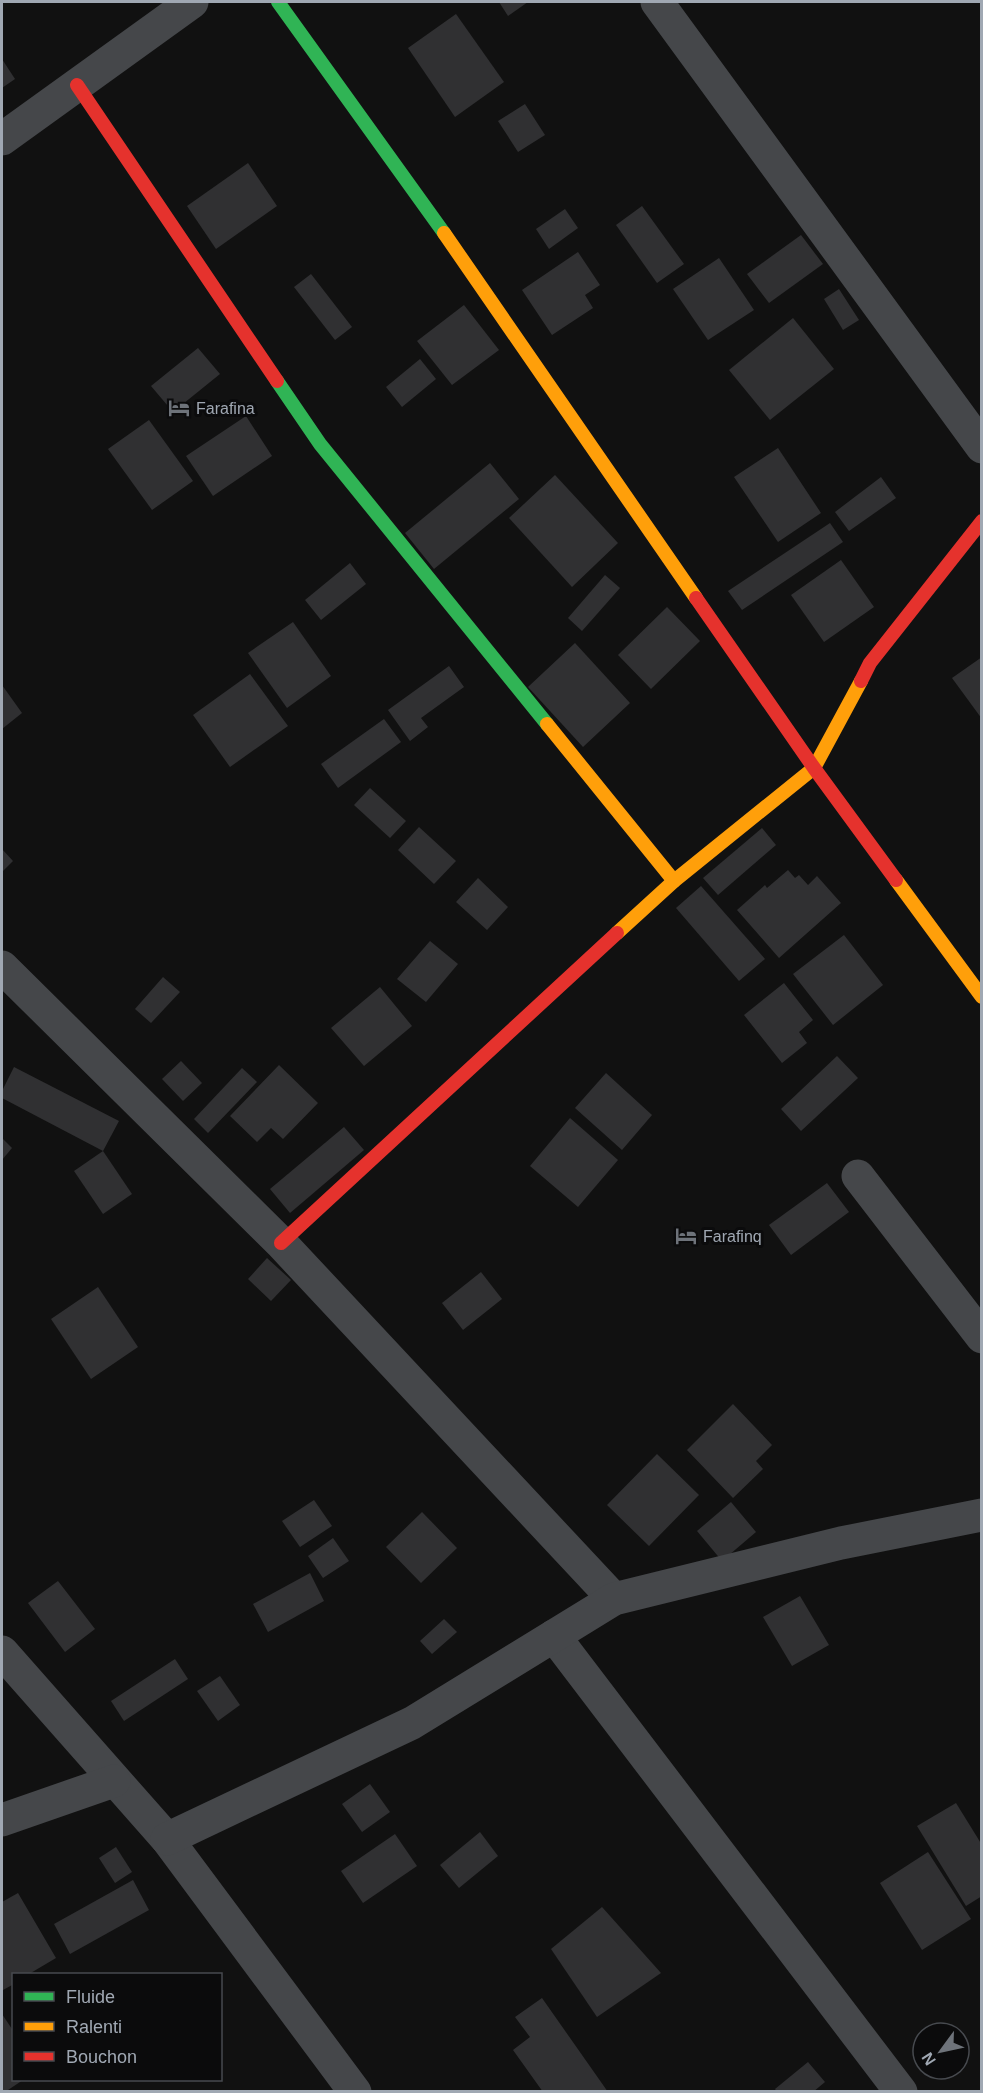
<svg xmlns="http://www.w3.org/2000/svg" width="983" height="2093" viewBox="0 0 983 2093" font-family="Helvetica,sans-serif">
  <style>
    .building { fill: #303032 }
    .lines { fill: none; stroke-linecap: round; stroke-linejoin: round }
    .street { stroke: #45474a; stroke-width: 33 }
    .fast { stroke: #30b455; stroke-width: 14 }
    .slow { stroke: #ff9f0a; stroke-width: 14 }
    .jam { stroke: #e5322d; stroke-width: 14 }
    .labels { text-anchor: middle; dominant-baseline: central; stroke-width: 6; stroke-linejoin: round; paint-order: stroke }
    .poi-label { font-size: 16px; fill: #a0a8b3; stroke: #0b0b0c; text-anchor: start }
  </style>
  <rect width="100%" height="100%" fill="#111"/>
  <g class="building">
    <polygon points="499,2 528,2 508,16"/>
    <polygon points="456,14 504,82 455,117 408,48"/>
    <polygon points="2,59 15,79 2,88"/>
    <polygon points="525,104 545,135 518,152 498,121"/>
    <polygon points="248,163 277,206 216,249 187,206"/>
    <polygon points="642,206 684,264 657,283 616,225"/>
    <polygon points="565,209 578,228 549,249 536,229"/>
    <polygon points="801,235 823,264 769,303 747,274"/>
    <polygon points="578,252 600,285 585,295 593,308 552,335 522,290"/>
    <polygon points="719,258 754,310 708,340 673,289"/>
    <polygon points="311,274 352,327 335,340 294,287"/>
    <polygon points="839,289 859,320 843,330 824,299"/>
    <polygon points="464,305 499,350 452,385 417,341"/>
    <polygon points="793,318 834,369 770,420 729,370"/>
    <polygon points="198,348 220,374 173,412 151,386"/>
    <polygon points="420,359 436,379 402,407 386,387"/>
    <polygon points="246,416 272,456 213,496 186,456"/>
    <polygon points="149,420 193,481 152,510 108,449"/>
    <polygon points="778,448 821,513 778,542 734,477"/>
    <polygon points="490,463 519,499 434,569 405,533"/>
    <polygon points="555,475 618,543 572,587 509,518"/>
    <polygon points="881,477 896,498 849,531 835,512"/>
    <polygon points="830,523 843,542 742,610 728,591"/>
    <polygon points="841,560 874,607 824,642 791,595"/>
    <polygon points="350,563 366,584 321,620 305,600"/>
    <polygon points="605,575 620,588 582,631 568,618"/>
    <polygon points="667,607 700,641 651,689 618,655"/>
    <polygon points="293,622 331,676 287,708 248,653"/>
    <polygon points="575,643 630,703 583,747 528,687"/>
    <polygon points="982,657 982,719 952,678"/>
    <polygon points="449,666 464,687 421,718 428,727 410,741 388,710"/>
    <polygon points="250,674 288,726 230,767 193,715"/>
    <polygon points="2,685 22,713 2,729"/>
    <polygon points="384,719 401,742 338,788 321,764"/>
    <polygon points="370,788 406,821 390,838 354,805"/>
    <polygon points="419,827 456,861 434,884 398,850"/>
    <polygon points="762,828 776,845 718,895 703,878"/>
    <polygon points="2,849 13,861 2,872"/>
    <polygon points="788,870 795,878 799,875 808,885 817,876 841,903 779,958 737,910 765,885 767,888"/>
    <polygon points="478,878 508,907 487,930 456,902"/>
    <polygon points="701,886 765,959 739,981 676,908"/>
    <polygon points="844,935 883,985 833,1025 793,974"/>
    <polygon points="430,941 458,964 426,1002 397,979"/>
    <polygon points="163,977 180,992 151,1023 135,1009"/>
    <polygon points="784,983 813,1020 799,1032 807,1043 782,1063 744,1015"/>
    <polygon points="380,987 412,1026 364,1066 331,1028"/>
    <polygon points="837,1056 858,1078 801,1131 781,1109"/>
    <polygon points="181,1061 202,1083 183,1101 162,1079"/>
    <polygon points="279,1065 318,1103 283,1139 271,1128 257,1142 230,1116"/>
    <polygon points="14,1067 119,1121 103,1151 2,1098 2,1091"/>
    <polygon points="242,1068 257,1082 208,1133 194,1119"/>
    <polygon points="606,1073 652,1115 622,1150 575,1108"/>
    <polygon points="570,1118 618,1160 578,1207 530,1166"/>
    <polygon points="344,1127 364,1150 290,1213 270,1189"/>
    <polygon points="2,1138 12,1148 2,1160"/>
    <polygon points="103,1151 132,1194 103,1214 74,1171"/>
    <polygon points="827,1183 849,1212 791,1255 769,1225"/>
    <polygon points="267,1258 291,1280 271,1301 248,1279"/>
    <polygon points="481,1272 502,1299 463,1330 442,1303"/>
    <polygon points="98,1287 138,1347 91,1379 51,1319"/>
    <polygon points="733,1404 772,1445 756,1461 763,1469 733,1498 687,1450"/>
    <polygon points="657,1454 699,1495 649,1546 607,1505"/>
    <polygon points="314,1500 332,1526 300,1547 282,1521"/>
    <polygon points="731,1502 756,1532 722,1561 697,1531"/>
    <polygon points="422,1512 457,1548 421,1583 386,1547"/>
    <polygon points="333,1538 349,1561 323,1578 308,1556"/>
    <polygon points="310,1573 324,1601 268,1632 253,1604"/>
    <polygon points="58,1581 95,1629 65,1652 28,1603"/>
    <polygon points="800,1596 829,1645 792,1666 763,1617"/>
    <polygon points="444,1619 457,1632 432,1654 420,1641"/>
    <polygon points="175,1659 188,1679 124,1721 111,1701"/>
    <polygon points="220,1676 240,1705 218,1721 197,1691"/>
    <polygon points="370,1784 390,1812 362,1832 342,1804"/>
    <polygon points="956,1803 982,1845 982,1896 966,1906 917,1826"/>
    <polygon points="480,1832 498,1856 459,1888 440,1865"/>
    <polygon points="395,1834 417,1866 363,1903 341,1871"/>
    <polygon points="116,1847 132,1872 115,1883 99,1858"/>
    <polygon points="928,1852 971,1919 922,1950 880,1883"/>
    <polygon points="133,1880 149,1910 70,1954 54,1924"/>
    <polygon points="18,1893 56,1958 29,1974 14,1974 14,1984 3,1990 2,1902"/>
    <polygon points="602,1907 661,1973 597,2017 551,1949"/>
    <polygon points="542,1998 608,2092 543,2092 513,2050 530,2037 515,2017"/>
    <polygon points="2,2014 14,2032 14,2080 23,2080 5,2092 2,2092"/>
    <polygon points="808,2062 825,2082 813,2092 777,2092 775,2089"/>
  </g>
  <g class="lines">
    <g class="street">
      <polyline points="657,2 982,447"/>
      <polyline points="2,139 192,2"/>
      <polyline points="2,967 281,1243 614,1599"/>
      <polyline points="858,1176 982,1337"/>
      <polyline points="554,1636 901,2092"/>
      <polyline points="2,1652 167,1839 355,2092"/>
      <polyline points="2,1820 114,1781"/>
      <polyline points="167,1839 412,1723 614,1599 841,1543 982,1515"/>
    </g>
    <g class="fast">
      <polyline points="278,2 444,233"/>
      <polyline points="277,381 320,444 547,724"/>
    </g>
    <g class="slow">
      <polyline points="444,233 696,598"/>
      <polyline points="547,724 674,881"/>
      <polyline points="896,880 982,997"/>
      <polyline points="617,933 674,881 814,768 861,681"/>
    </g>
    <g class="jam">
      <polyline points="77,85 277,381"/>
      <polyline points="696,598 814,768 896,880"/>
      <polyline points="861,681 870,663 982,521"/>
      <polyline points="281,1243 617,933"/>
    </g>
  </g>
  <defs>
    <symbol id="hotel-bare" viewBox="-9 -9 18 18"><path d="M-6-4.5h1.5V1H6V5H4.5V3h-9V5H-6ZM-4 0a1.8 1.8 0 1 1 3.6 0ZM.5 0V-2.5h3Q6-2.5 6 0Z" fill="#6e737a" stroke="#0b0b0c" stroke-width="2.5" paint-order="stroke"/></symbol>
  </defs>
  <g fill-rule="evenodd">
    <use href="#hotel-bare" x="164" y="393" width="30" height="30"/>
    <use href="#hotel-bare" x="671" y="1221" width="30" height="30"/>
  </g>
  <g class="labels">
    <g class="poi-label">
      <text x="196" y="408">Farafina</text>
      <text x="703" y="1236">Farafinq</text>
    </g>
  </g>
  <rect width="983" height="2093" fill="none" stroke="#a0a8b3" stroke-width="6"/>
  <rect x="12" y="1973" width="210" height="108" fill="#0b0b0c" stroke="#474a4f" stroke-width="1.5"/>
  <rect x="24" y="1992" width="30" height="9" fill="#30b455" stroke="#474a4f" stroke-width="1.5"/>
  <text x="66" y="2003" font-size="18" fill="#a0a8b3">Fluide</text>
  <rect x="24" y="2022" width="30" height="9" fill="#ff9f0a" stroke="#474a4f" stroke-width="1.5"/>
  <text x="66" y="2033" font-size="18" fill="#a0a8b3">Ralenti</text>
  <rect x="24" y="2052" width="30" height="9" fill="#e5322d" stroke="#474a4f" stroke-width="1.5"/>
  <text x="66" y="2063" font-size="18" fill="#a0a8b3">Bouchon</text>
  <g transform="translate(941 2051) rotate(237)"><circle r="28" fill="#0b0b0c" stroke="#474a4f" stroke-width="1.5"/>
  <path d="M0-4.5L10 22L0 15L-10 22Z" fill="#6e737a"/>
  <text y="-9" font-size="16" font-weight="bold" text-anchor="middle" fill="#a0a8b3">N</text>
  </g>
</svg>
